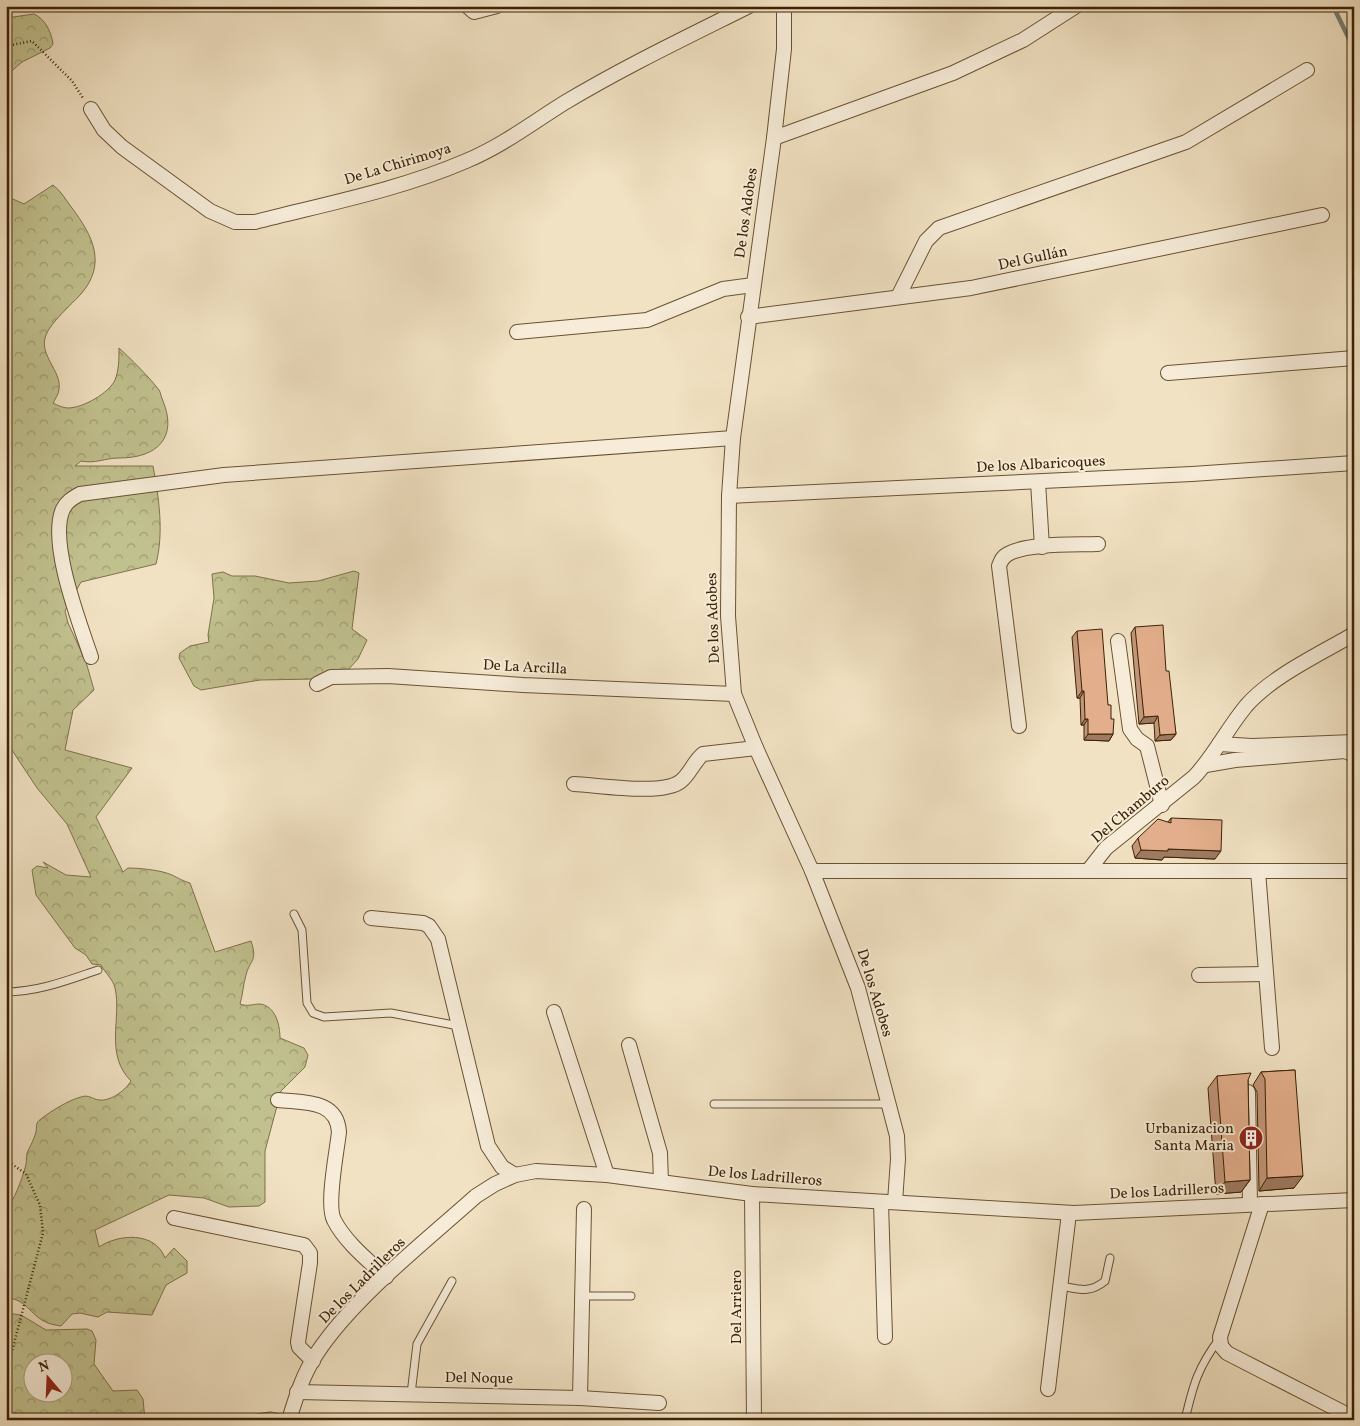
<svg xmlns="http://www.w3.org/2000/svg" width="1360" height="1426" viewBox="0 0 1360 1426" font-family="Vollkorn,serif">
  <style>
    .forest { fill: url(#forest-crowns); stroke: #7e724a; fill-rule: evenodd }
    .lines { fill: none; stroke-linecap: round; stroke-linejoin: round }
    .stream { stroke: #777e73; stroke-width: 4.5 }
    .service-casing { stroke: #695234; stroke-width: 9 }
    .minor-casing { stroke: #695234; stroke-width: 16 }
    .path { stroke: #3c2204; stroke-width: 2.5; stroke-dasharray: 1 2.5; stroke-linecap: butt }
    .service { stroke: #f6ecd8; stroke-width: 7 }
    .minor { stroke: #f6ecd8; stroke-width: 14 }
    .wall { fill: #c29678; stroke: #3c2204 }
    .shaded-wall { fill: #9e7a61; stroke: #3c2204 }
    .building { fill: #e2ae8b; stroke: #3c2204 }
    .labels { text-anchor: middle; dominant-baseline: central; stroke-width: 4; stroke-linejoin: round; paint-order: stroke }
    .street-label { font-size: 15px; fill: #3c2204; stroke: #f6ecd8 }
    .poi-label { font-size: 15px; fill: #3c2204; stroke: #f6ecd8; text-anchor: end }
  </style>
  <defs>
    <pattern id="forest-crowns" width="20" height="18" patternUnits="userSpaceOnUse" patternTransform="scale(1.25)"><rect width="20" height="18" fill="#c1c18f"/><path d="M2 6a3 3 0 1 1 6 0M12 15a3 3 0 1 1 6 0" fill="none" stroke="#9e9c73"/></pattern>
  </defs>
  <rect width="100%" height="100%" fill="#f1e2c3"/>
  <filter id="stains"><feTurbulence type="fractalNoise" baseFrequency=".004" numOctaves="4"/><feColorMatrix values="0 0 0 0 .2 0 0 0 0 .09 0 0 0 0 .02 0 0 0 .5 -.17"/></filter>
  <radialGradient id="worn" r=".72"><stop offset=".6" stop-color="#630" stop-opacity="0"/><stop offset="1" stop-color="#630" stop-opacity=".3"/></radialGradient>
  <g class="forest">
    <path d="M 34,14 C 45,19 51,31 53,44 L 50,48 L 22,62 L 6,76 L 6,18 Z"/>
    <path d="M 53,185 C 61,191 66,200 72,208 C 93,236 107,264 81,294 C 71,305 51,322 46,335 C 38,355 62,371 59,389 C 59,394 55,399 53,403 C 57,405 63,408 68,408 C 83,408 109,393 115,380 C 119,370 119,359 119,348 C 130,358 151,379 159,390 C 161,393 161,397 163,401 C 178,438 157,458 119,458 C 105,458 95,464 81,461 L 75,466 L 153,466 C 159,499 164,532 156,564 L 81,582 L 65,611 L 68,623 L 86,662 L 94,690 L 73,710 L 65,750 L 132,768 L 96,817 L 123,872 L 128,868 C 139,868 161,870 172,875 C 178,878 183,881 190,883 L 215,952 L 251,941 C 258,962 250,959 246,975 C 243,985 243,994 240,1004 C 248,1007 252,1004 260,1004 C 276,1006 280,1026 280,1038 L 304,1048 L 308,1055 L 305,1067 L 281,1091 L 265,1151 L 265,1202 L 259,1206 L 229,1207 L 204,1198 L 169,1195 L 95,1230 L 99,1247 C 118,1234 155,1231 165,1258 L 174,1248 L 187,1261 L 187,1273 L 166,1285 L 152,1315 L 107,1312 L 98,1317 L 80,1313 L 72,1314 L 61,1326 C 55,1325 48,1324 42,1320 C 30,1313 22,1296 6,1299 L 6,1210 C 15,1198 21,1182 25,1168 C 27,1163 26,1158 27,1153 C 30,1146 34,1140 36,1132 C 37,1126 35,1123 41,1119 C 51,1111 69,1100 81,1097 C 87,1095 90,1097 95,1099 C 108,1104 125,1091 131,1081 C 104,1054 122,1018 115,988 C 113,979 105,973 101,965 L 92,964 L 86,955 L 75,948 L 36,895 L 32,870 L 37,866 L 48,868 L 43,862 L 66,875 L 91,877 L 67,824 L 37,788 L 6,741 L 6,196 L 24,204 Z"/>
    <polygon points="354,571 359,573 352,629 367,640 358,659 346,672 315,679 260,680 201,690 194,686 179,658 180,653 190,646 209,642 208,635 214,598 212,574 223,572 232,576 255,576 289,583 318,581"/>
    <path d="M 6,1313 L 21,1315 L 46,1330 L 87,1329 L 92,1331 L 96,1340 L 94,1364 L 113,1391 L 137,1390 L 143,1399 L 145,1420 L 6,1420 ZM 32,1364 L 62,1364 L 62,1394 L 32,1394 Z"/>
  </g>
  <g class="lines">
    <polyline class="stream" points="1333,6 1354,49"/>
    <defs>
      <g id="service">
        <polyline points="294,914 302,930 307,1003 313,1013 324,1017 391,1013 459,1026"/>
        <path d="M 6,992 C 38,992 68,980 98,970"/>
        <polyline points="714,1104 889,1104"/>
        <path d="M 1061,1286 C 1079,1289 1089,1294 1105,1281 L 1110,1258"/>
        <polyline points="582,1296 631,1296"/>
        <polyline points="411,1394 417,1344 452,1281"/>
        <polyline points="207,1419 211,1420"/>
        <polyline points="245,1420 271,1416 287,1420"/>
        <path d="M 1185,1420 C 1193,1385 1198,1367 1220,1338"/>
      </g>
      <g id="minor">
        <polyline points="467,6 474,12 497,6"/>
        <polyline points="784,6 784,49 774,138 733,438 729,496 728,616 734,694 756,748 812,871 858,988 897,1136 898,1159 895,1202"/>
        <path d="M 91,109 L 104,130 L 122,147 L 210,211 L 235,222 L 255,222 C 325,204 399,190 466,161 C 502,146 532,123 564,103 C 624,67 687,37 749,6"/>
        <polyline points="774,138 953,73 1023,40 1076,6"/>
        <polyline points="898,297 926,241 939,228 1186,142 1307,70"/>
        <polyline points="748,317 971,288 1322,215"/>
        <polyline points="517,332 647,320 723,289 753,285"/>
        <polyline points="1168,373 1354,358"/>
        <polyline points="1038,482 1042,547"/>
        <polyline points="729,496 1192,474 1354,463"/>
        <polyline points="1118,641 1130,729 1137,739 1147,746 1162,805"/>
        <path d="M 91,657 C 80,624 48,542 63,509 C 67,501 73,498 80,494 L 224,475 L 733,438"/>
        <polyline points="317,684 331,677 388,676 523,685 734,694"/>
        <path d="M 1019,726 L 999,566 C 1001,561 1002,557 1008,554 C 1027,543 1075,545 1098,544"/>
        <polyline points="1219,744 1252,746 1354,742"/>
        <polyline points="1206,765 1235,760 1345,751 1354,755"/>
        <path d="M 574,784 C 598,785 664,796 681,781 C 690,774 694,761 703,754 L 756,748"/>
        <path d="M 812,871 L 1088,871 L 1106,848 L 1194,777 C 1214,756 1227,729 1246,706 C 1272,676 1320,654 1354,634"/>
        <polyline points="1088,871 1354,871"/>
        <polyline points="1258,871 1272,1048"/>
        <polyline points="371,918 423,923 429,926 438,939 488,1146 502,1167 515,1175"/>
        <polyline points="1199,975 1266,974"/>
        <polyline points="554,1012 607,1175"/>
        <polyline points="629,1045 660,1153 661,1182"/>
        <polyline points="1248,1092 1250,1204"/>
        <path d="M 278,1100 C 303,1103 337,1099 339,1132 C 337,1151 326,1205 334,1220 C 345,1242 369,1261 386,1277"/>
        <polyline points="752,1194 754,1420"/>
        <polyline points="881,1202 885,1337"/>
        <polyline points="1262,1204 1220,1337 1221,1346 1227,1353 1354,1418"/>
        <polyline points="174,1218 304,1245 310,1253 310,1263 298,1342 299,1347 313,1361"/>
        <polyline points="1048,1389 1069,1213"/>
        <polyline points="297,1392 580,1398 659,1403"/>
        <polyline points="580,1398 584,1209"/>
        <path d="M 289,1420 C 296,1397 303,1374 317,1353 C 353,1298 426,1241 476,1196 L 495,1184 L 515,1175 L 536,1171 L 607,1175 L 752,1194 L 1074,1213 L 1354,1200"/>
      </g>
    </defs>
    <use href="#service" class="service-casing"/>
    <use href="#minor" class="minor-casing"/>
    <g class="path">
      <polyline points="6,46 32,41 72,81 83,98"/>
      <polyline points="6,1160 26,1174 40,1205 43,1233 6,1374"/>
    </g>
    <use href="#service" class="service"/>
    <use href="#minor" class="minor"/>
  </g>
  <g class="wall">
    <polygon points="1135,627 1166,671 1176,734 1171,740 1155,741 1154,723 1139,724 1131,633"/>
    <polygon points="1077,631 1108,705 1111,719 1113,734 1109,741 1084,740 1084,725 1081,725 1080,698 1077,698 1072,637"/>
    <polygon points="1171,818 1215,859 1164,857 1162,860 1135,858 1132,846 1138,838 1168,822"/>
    <polygon points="1295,1070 1294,1188 1259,1191 1257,1092 1253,1085 1261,1072"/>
    <polygon points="1217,1076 1248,1080 1250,1180 1241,1192 1216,1194 1208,1088"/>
  </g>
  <g class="shaded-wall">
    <polygon points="1082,691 1084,691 1080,698 1077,698"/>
    <polygon points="1158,716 1154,723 1139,724 1144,717"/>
    <polygon points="1085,719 1088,719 1084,725 1081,725"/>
    <polygon points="1088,734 1113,734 1109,741 1084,740"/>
    <polygon points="1176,734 1171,740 1155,741 1160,735"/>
    <polygon points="1168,849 1221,851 1215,859 1164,857 1162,860 1135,858 1141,850"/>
    <polygon points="1303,1176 1294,1188 1259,1191 1267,1178"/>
    <polygon points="1250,1180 1241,1192 1216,1194 1225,1182"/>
  </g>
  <g class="building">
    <polygon points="1163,625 1166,671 1169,671 1176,734 1160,735 1158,716 1144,717 1135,627"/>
    <polygon points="1102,629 1108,705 1111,705 1111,719 1114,719 1113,734 1088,734 1088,719 1085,719 1084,691 1082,691 1077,631"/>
    <polygon points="1171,818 1222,820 1221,851 1168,849 1168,851 1141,850 1138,838 1158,819 1171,823"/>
    <polygon points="1295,1070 1303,1176 1267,1178 1265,1079 1261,1072"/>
    <polygon points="1251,1073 1248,1080 1250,1180 1225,1182 1217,1076"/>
  </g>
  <defs>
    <symbol id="building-disc" viewBox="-11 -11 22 22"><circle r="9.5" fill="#8f2418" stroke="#f6ecd8"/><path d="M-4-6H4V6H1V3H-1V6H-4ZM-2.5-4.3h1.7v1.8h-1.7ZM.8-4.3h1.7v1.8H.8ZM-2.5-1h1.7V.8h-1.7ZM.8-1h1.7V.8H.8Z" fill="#fff"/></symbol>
  </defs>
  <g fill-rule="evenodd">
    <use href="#building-disc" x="1237" y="1124" width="28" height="28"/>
  </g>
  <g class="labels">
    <g class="street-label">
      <text transform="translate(398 165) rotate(-17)">De La Chirimoya</text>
      <text transform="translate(747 213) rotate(-82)">De los Adobes</text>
      <text transform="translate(1033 259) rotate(-12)">Del Gullán</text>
      <text transform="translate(1041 465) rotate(-3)">De los Albaricoques</text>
      <text transform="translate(714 618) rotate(-92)">De los Adobes</text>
      <text transform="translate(525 668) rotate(3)">De La Arcilla</text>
      <text transform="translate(1131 810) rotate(-40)">Del Chamburo</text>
      <text transform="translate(874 993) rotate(73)">De los Adobes</text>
      <text transform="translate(765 1177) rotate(5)">De los Ladrilleros</text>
      <text transform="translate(1167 1192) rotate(-3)">De los Ladrilleros</text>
      <text transform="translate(363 1281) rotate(-45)">De los Ladrilleros</text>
      <text transform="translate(737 1307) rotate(-90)">Del Arriero</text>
      <text transform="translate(479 1379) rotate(1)">Del Noque</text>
    </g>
    <g class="poi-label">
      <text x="1234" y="1129">Urbanizacion<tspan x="1234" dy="17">Santa Maria</tspan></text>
    </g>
  </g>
  <rect width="1360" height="1426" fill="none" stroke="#f1e2c3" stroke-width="25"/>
  <rect x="8" y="8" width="1345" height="1411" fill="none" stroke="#3c2204" stroke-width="2.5"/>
  <rect x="12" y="12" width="1335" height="1401" fill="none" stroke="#3c2204"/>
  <g transform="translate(48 1378) rotate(341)"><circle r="24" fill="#f6ecd8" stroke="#ac9b83"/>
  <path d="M0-4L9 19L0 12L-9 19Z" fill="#8f2418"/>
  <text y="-8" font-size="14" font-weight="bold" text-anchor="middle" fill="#3c2204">N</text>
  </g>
  <rect width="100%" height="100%" filter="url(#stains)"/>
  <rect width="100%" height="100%" fill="url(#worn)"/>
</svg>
